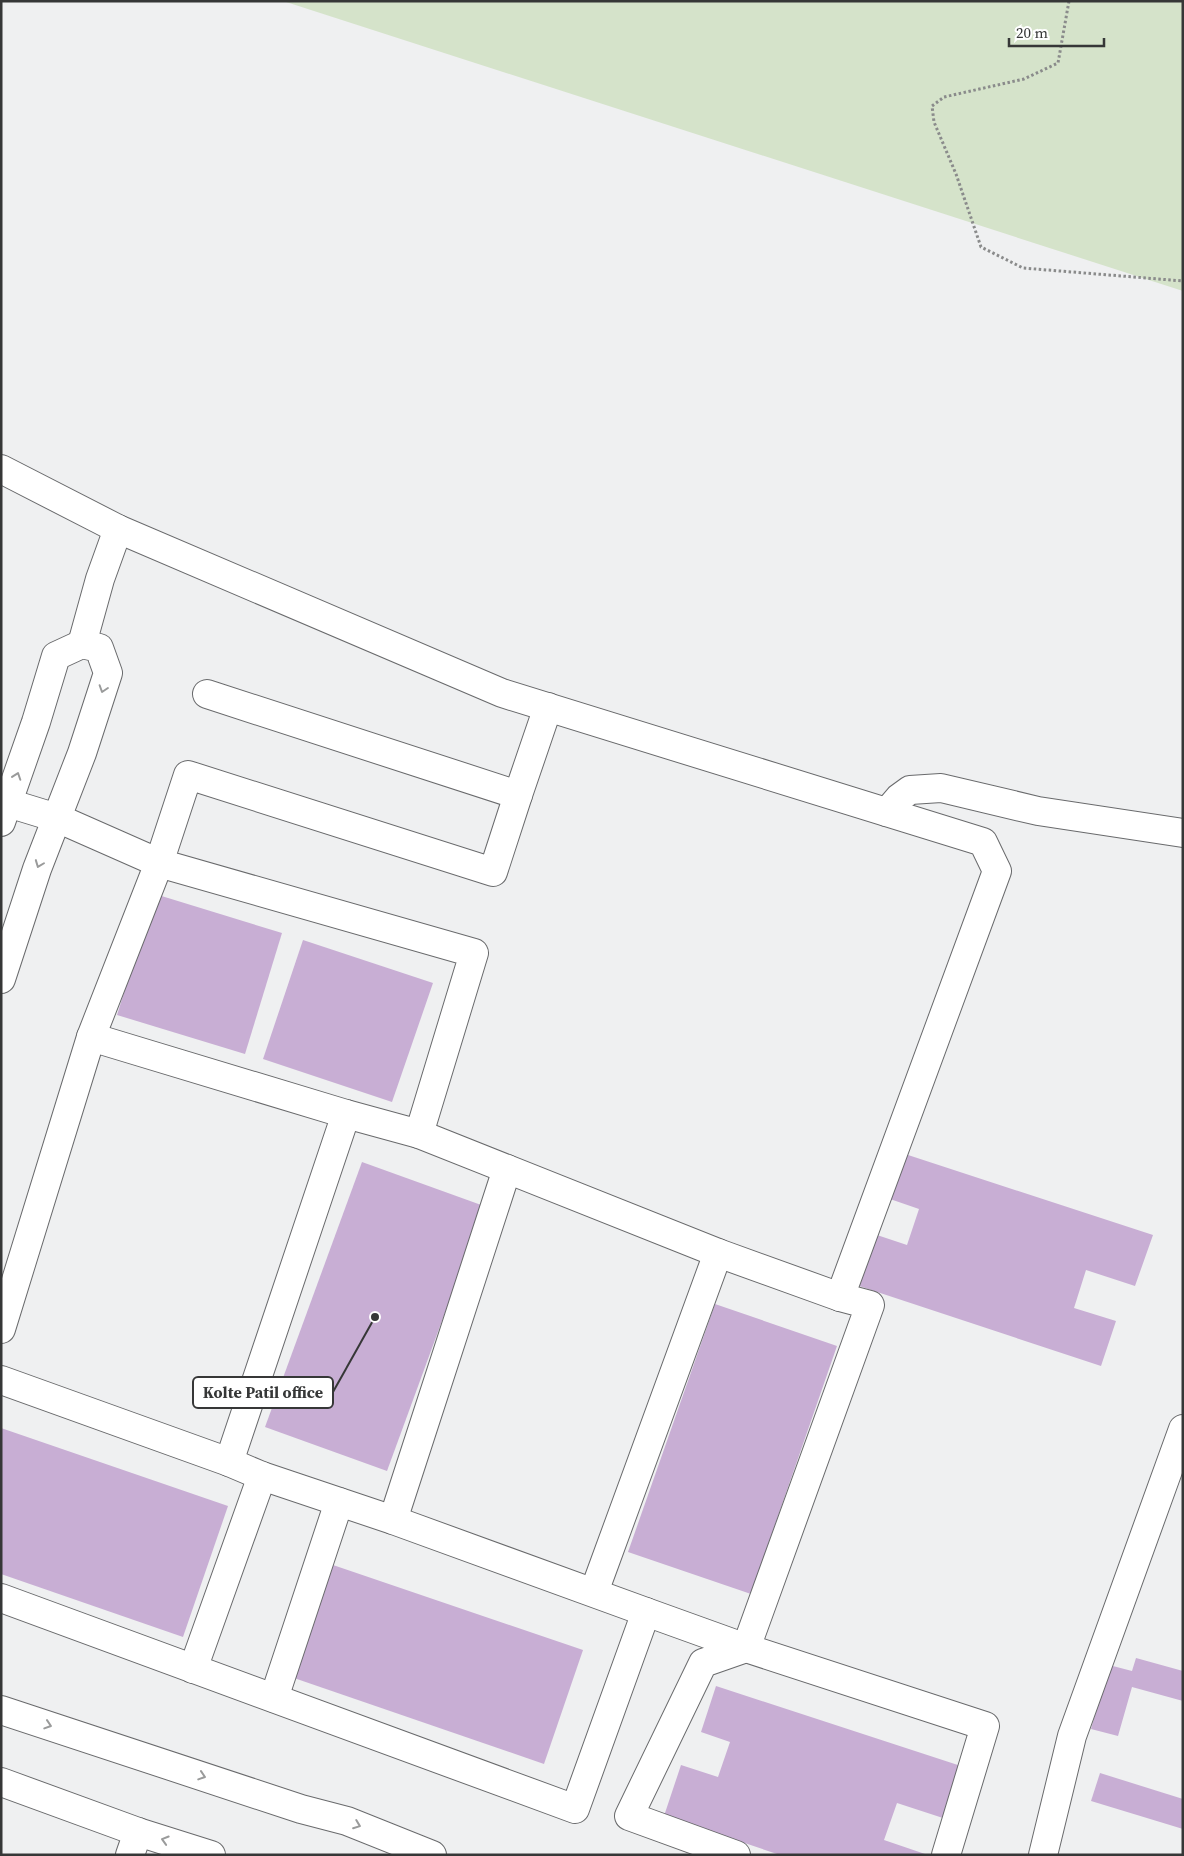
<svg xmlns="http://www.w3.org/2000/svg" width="1184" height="1856" viewBox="0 0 1184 1856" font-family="'Source Serif 4',serif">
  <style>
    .green { fill: #d5e3ca }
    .building { fill: #c8aed4 }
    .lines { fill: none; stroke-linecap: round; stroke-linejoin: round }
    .minor-casing { stroke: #696a6c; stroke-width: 30 }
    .path { stroke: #8a8b8b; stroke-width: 3; stroke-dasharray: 2.5 2.5; stroke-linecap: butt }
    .minor { stroke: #fff; stroke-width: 28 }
    .oneway { stroke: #9a9b9b }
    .leader { fill: none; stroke: #363737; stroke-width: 2 }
    .callout-dot { fill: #363737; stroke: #fff; stroke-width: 2 }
    .callout { fill: #fff; stroke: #363737; stroke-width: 2 }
    .callout-label { font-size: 16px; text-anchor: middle; font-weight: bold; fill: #363737 }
  </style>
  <rect width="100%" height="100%" fill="#eff0f1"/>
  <polygon class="green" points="283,1 1183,1 1183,291"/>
  <g class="building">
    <polygon points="155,894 282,933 245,1054 117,1015"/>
    <polygon points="303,940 433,983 392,1102 263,1059"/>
    <polygon points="905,1154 1153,1235 1135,1286 1086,1270 1074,1308 1116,1321 1101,1366 853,1284 871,1233 907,1245 919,1209 890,1199"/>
    <polygon points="362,1162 484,1206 387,1471 265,1427"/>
    <polygon points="715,1304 837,1346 751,1594 628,1552"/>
    <polygon points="1,1428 228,1506 183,1637 1,1574"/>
    <polygon points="333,1565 583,1650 544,1764 294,1678"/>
    <polygon points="1136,1658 1183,1671 1183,1701 1132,1687 1118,1736 1091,1729 1109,1665 1132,1671"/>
    <polygon points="716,1686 964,1767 946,1819 897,1803 884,1840 928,1855 780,1855 664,1816 681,1765 718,1777 730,1742 701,1732"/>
    <polygon points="1100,1773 1183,1799 1183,1829 1091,1801"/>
  </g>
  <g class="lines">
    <defs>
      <g id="minor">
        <polyline points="1,469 118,529 502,693 983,842 997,871 840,1297"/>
        <polyline points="82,644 100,579 118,529"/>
        <polyline points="518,795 548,707"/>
        <polyline points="8,803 57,818 159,863 474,953 419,1134 346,1114 91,1037 159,863 188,775 493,872 518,795 207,694"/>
        <polyline points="887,812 899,798 910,790 941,788 1038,811 1183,833"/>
        <polyline points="1,822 36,722 56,656 82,644 99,648 108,673 82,753 37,869 1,979"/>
        <polyline points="419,1134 718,1253 594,1592"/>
        <polyline points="718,1253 840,1297 870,1305 746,1648 703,1663 629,1816 736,1855"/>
        <polyline points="1,1329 91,1037"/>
        <polyline points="1,1380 229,1462 262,1476 393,1520 646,1612 575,1809 1,1598"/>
        <polyline points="229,1462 346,1114"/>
        <polyline points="393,1520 507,1169"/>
        <polyline points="646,1612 746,1648 985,1726 946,1855"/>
        <polyline points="193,1669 262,1476"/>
        <polyline points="274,1698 339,1502"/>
        <polyline points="1,1710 301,1809 347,1821 432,1855"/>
        <polyline points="1,1782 138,1832 211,1855"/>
        <polyline points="130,1855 138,1832"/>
        <polyline points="1043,1855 1072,1736 1183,1429"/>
      </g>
    </defs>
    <use href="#minor" class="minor-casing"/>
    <polyline class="path" points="1069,1 1058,63 1024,79 944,97 932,106 934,122 956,174 981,247 1023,268 1183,281"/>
    <use href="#minor" class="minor"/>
  </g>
  <defs><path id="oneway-chevron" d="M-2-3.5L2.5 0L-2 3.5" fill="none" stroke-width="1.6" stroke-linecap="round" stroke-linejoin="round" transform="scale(1.25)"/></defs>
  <g class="oneway">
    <use href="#oneway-chevron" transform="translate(103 689) rotate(108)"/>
    <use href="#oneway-chevron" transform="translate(17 776) rotate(-71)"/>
    <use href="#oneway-chevron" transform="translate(39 864) rotate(111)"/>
    <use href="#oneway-chevron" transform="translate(48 1725) rotate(18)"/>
    <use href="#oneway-chevron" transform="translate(202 1776) rotate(18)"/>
    <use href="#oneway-chevron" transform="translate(357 1825) rotate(21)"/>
    <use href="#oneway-chevron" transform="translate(165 1840) rotate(-163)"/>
  </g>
  <path class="leader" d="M375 1317L333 1392"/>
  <circle class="callout-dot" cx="375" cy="1317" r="5"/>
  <rect class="callout" x="193" y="1377" width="140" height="31" rx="5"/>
  <g class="callout-label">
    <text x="263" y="1398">Kolte Patil office</text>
  </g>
  <rect width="1184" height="1856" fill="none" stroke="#363737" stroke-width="5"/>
  <path d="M1009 38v8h95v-8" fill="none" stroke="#363737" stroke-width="2.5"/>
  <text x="1016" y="38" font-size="15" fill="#363737" stroke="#ffffff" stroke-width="4" paint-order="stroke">20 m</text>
</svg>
